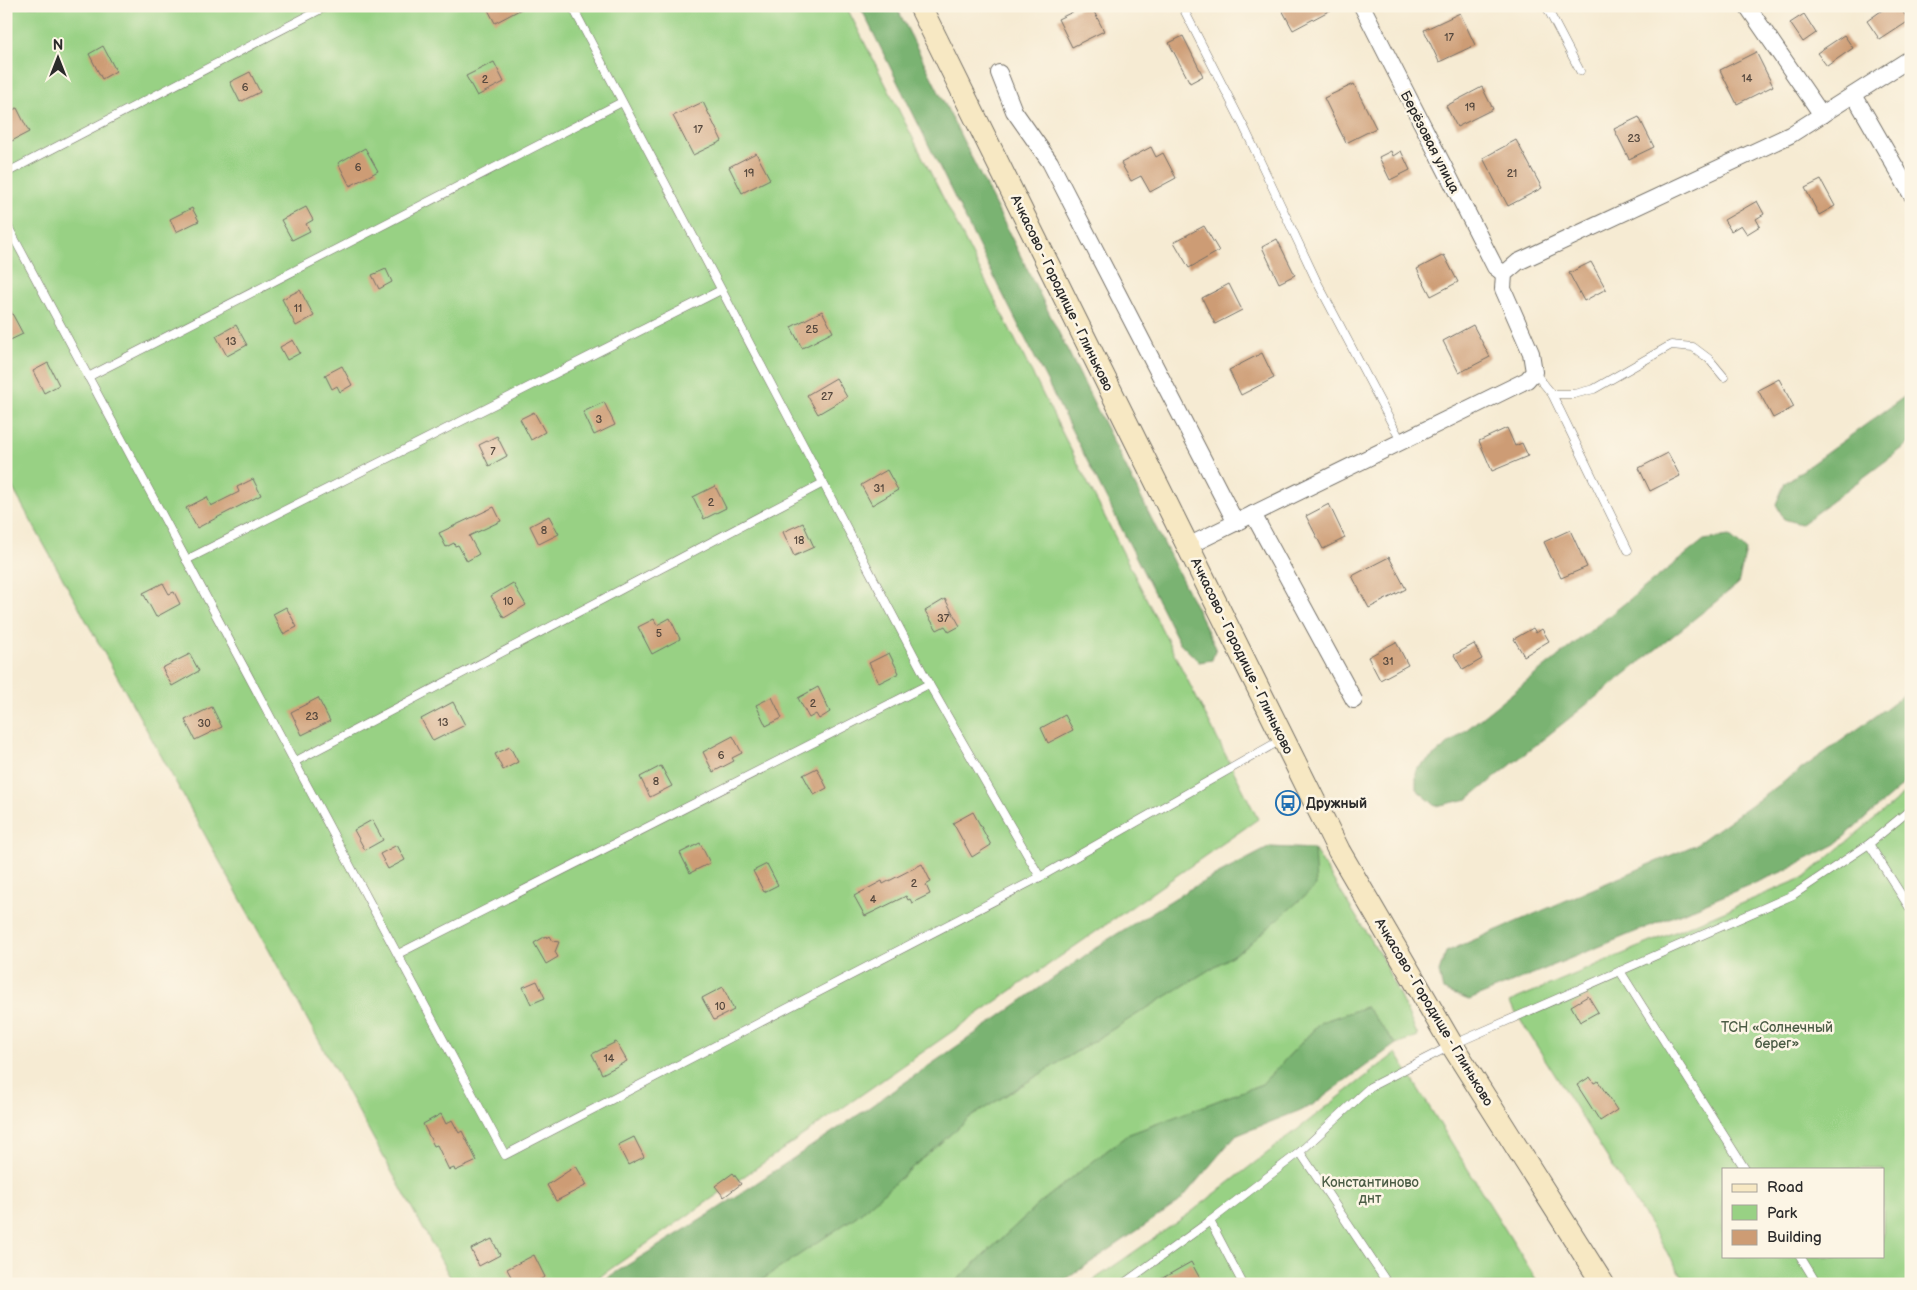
<svg xmlns="http://www.w3.org/2000/svg" width="1917" height="1290" viewBox="0 0 1917 1290" font-family="'Balsamiq Sans',sans-serif">
  <style>
    .green { fill: #98d184; stroke: #627e58; fill-rule: evenodd }
    .forest { fill: #7ab372; stroke: #526f4e }
    .building { fill: #cd9c74 }
    .lines { fill: none; stroke-linecap: round; stroke-linejoin: round }
    .lane-casing { stroke: #726e66; stroke-width: 9 }
    .street-casing { stroke: #726e66; stroke-width: 18 }
    .secondary-casing { stroke: #726e66; stroke-width: 24 }
    .lane { stroke: #fff; stroke-width: 8 }
    .street { stroke: #fff; stroke-width: 16 }
    .secondary { stroke: #f7e8c3; stroke-width: 22 }
    .labels { text-anchor: middle; dominant-baseline: central; stroke-width: 5; stroke-linejoin: round; paint-order: stroke }
    .number-label { font-size: 11px; fill: #54473d }
    .street-label { font-size: 14px; fill: #2b2b2b; stroke: #fcf5e5 }
    .poi-label { font-size: 14px; font-weight: bold; fill: #2b2b2b; stroke: #fcf5e5; text-anchor: start }
    .park-label { font-size: 14px; fill: #4c5d46; stroke: #fcf5e5 }
  </style>
  <rect width="100%" height="100%" fill="#fcf5e5"/>
  <filter id="ink" filterUnits="userSpaceOnUse"><feTurbulence type="fractalNoise" baseFrequency=".02" numOctaves="2"/><feDisplacementMap in="SourceGraphic" scale="10" xChannelSelector="R" yChannelSelector="G"/><feConvolveMatrix kernelMatrix="1 2 1 2 8 2 1 2 1" color-interpolation-filters="sRGB"/></filter>
  <filter id="wash" filterUnits="userSpaceOnUse"><feTurbulence type="fractalNoise" baseFrequency=".0096" numOctaves="4" result="noise"/><feDisplacementMap in="SourceGraphic" scale="20" xChannelSelector="R" yChannelSelector="G"/><feGaussianBlur stdDeviation="1.12" result="paint"/><feColorMatrix in="noise" values="0 0 0 0 0 0 0 0 0 0 0 0 0 0 0 0 0 1.4 0 .05"/><feComposite in="paint" operator="in"/></filter>
  <g filter="url(#wash)">
    <rect width="100%" height="100%" fill="#f6ebd3"/>
    <g class="green">
      <polygon points="6,6 846,6 1258,819 589,1284 454,1284 6,476"/>
      <path d="M 1911,788 L 1911,1284 L 1687,1284 L 1509,1002 L 1805,877 ZM 1723,1169 L 1883,1169 L 1883,1256 L 1723,1256 Z"/>
      <polygon points="1314,849 1382,958 1418,1036 1396,1044 1366,1007 1321,1022 1262,1084 1127,1135 1041,1202 953,1284 756,1284 858,1215 969,1118 1246,947 1315,886"/>
      <polygon points="1396,1053 1539,1284 1088,1284 1190,1213"/>
    </g>
    <g class="forest">
      <polygon points="860,6 896,6 1216,648 1212,660 1199,662 1179,642 989,267"/>
      <polygon points="1911,392 1911,442 1801,524 1784,519 1776,504 1785,483"/>
      <polygon points="1729,536 1746,550 1738,584 1468,799 1436,806 1416,789 1416,770 1704,540"/>
      <polygon points="1911,689 1911,778 1836,844 1784,871 1469,1000 1443,990 1439,972 1446,952 1695,845 1876,716"/>
      <polygon points="1270,847 1314,849 1316,886 1246,947 969,1118 858,1215 756,1284 597,1284 710,1214 861,1113 999,1017 1104,942 1188,890"/>
      <polygon points="1366,1007 1396,1044 1311,1106 1235,1136 1179,1202 1059,1284 953,1284 1041,1202 1127,1135 1262,1084 1321,1022"/>
    </g>
    <g id="blocks">
      <g class="building">
        <polygon points="486,6 527,6 495,23"/>
        <polygon points="1085,6 1091,6 1104,31 1072,47 1058,19"/>
        <polygon points="1280,6 1338,6 1293,30"/>
        <polygon points="1888,6 1899,6 1909,21 1880,40 1867,21"/>
        <polygon points="1460,13 1475,45 1439,62 1424,30"/>
        <polygon points="1804,14 1816,33 1803,42 1790,23"/>
        <polygon points="1844,35 1853,48 1827,66 1817,53"/>
        <polygon points="1183,36 1203,76 1190,83 1169,43"/>
        <polygon points="103,46 116,71 102,79 89,54"/>
        <polygon points="1756,52 1773,86 1737,104 1720,70"/>
        <polygon points="494,62 504,82 477,96 466,76"/>
        <polygon points="250,72 260,92 240,102 230,82"/>
        <polygon points="1354,84 1376,128 1346,143 1324,98"/>
        <polygon points="1482,87 1493,109 1457,127 1446,106"/>
        <polygon points="703,102 722,141 693,155 673,116"/>
        <polygon points="17,108 29,132 6,144 6,113"/>
        <polygon points="1639,117 1654,147 1629,159 1614,129"/>
        <polygon points="1516,140 1542,188 1508,206 1483,158"/>
        <polygon points="1151,147 1156,157 1163,153 1176,178 1150,192 1141,176 1131,181 1121,163"/>
        <polygon points="365,148 378,171 350,186 338,163"/>
        <polygon points="1391,151 1393,156 1401,151 1410,170 1390,180 1379,157"/>
        <polygon points="756,153 770,179 742,193 729,167"/>
        <polygon points="1821,180 1835,206 1819,215 1805,188"/>
        <polygon points="1757,201 1764,214 1756,219 1760,226 1747,234 1741,225 1731,231 1724,220"/>
        <polygon points="306,207 313,220 306,224 310,231 292,240 281,220"/>
        <polygon points="192,208 199,221 176,232 170,219"/>
        <polygon points="1204,226 1219,251 1189,268 1174,242"/>
        <polygon points="1277,239 1295,275 1279,283 1262,247"/>
        <polygon points="1444,255 1458,282 1431,296 1417,269"/>
        <polygon points="1591,262 1606,289 1584,301 1569,273"/>
        <polygon points="386,269 392,282 379,289 372,275"/>
        <polygon points="1229,284 1242,310 1215,324 1202,298"/>
        <polygon points="300,290 314,316 296,326 282,299"/>
        <polygon points="6,302 23,334 6,342"/>
        <polygon points="822,311 833,332 802,348 791,327"/>
        <polygon points="236,325 247,345 227,356 216,336"/>
        <polygon points="1473,325 1490,357 1459,373 1443,341"/>
        <polygon points="293,340 300,353 287,360 280,347"/>
        <polygon points="1262,353 1274,378 1241,395 1229,370"/>
        <polygon points="48,363 59,385 44,393 33,371"/>
        <polygon points="342,366 352,385 340,392 337,386 332,389 325,375"/>
        <polygon points="836,378 847,397 818,414 807,395"/>
        <polygon points="1779,379 1794,407 1773,418 1758,390"/>
        <polygon points="604,402 615,425 594,435 583,412"/>
        <polygon points="534,412 545,432 531,440 520,419"/>
        <polygon points="1507,428 1515,446 1522,443 1528,456 1492,471 1479,441"/>
        <polygon points="497,436 507,456 489,466 479,445"/>
        <polygon points="1668,453 1680,476 1650,491 1639,468"/>
        <polygon points="887,470 898,490 872,505 861,485"/>
        <polygon points="253,479 261,495 197,528 186,508 207,497 211,506 239,492 237,487"/>
        <polygon points="715,486 726,508 704,519 693,497"/>
        <polygon points="1329,504 1345,538 1323,549 1306,516"/>
        <polygon points="494,507 501,521 469,536 479,554 467,561 458,545 455,546 454,543 446,547 439,533"/>
        <polygon points="549,516 559,534 539,544 530,526"/>
        <polygon points="803,523 814,547 794,556 783,532"/>
        <polygon points="1570,530 1587,567 1561,578 1544,542"/>
        <polygon points="1389,557 1406,589 1369,608 1352,576"/>
        <polygon points="163,583 169,594 174,592 180,604 156,617 143,593"/>
        <polygon points="513,583 526,605 504,618 491,596"/>
        <polygon points="945,599 960,626 949,632 945,626 937,630 925,611"/>
        <polygon points="286,607 297,627 283,634 273,614"/>
        <polygon points="670,618 680,639 652,654 638,627 654,619 657,625"/>
        <polygon points="1533,628 1536,633 1542,629 1549,641 1524,656 1514,639"/>
        <polygon points="1396,642 1408,665 1380,680 1368,657"/>
        <polygon points="1474,644 1482,659 1463,670 1454,655"/>
        <polygon points="889,653 899,673 879,683 869,663"/>
        <polygon points="190,654 199,671 172,686 162,668"/>
        <polygon points="818,687 830,712 819,719 816,714 809,718 798,698"/>
        <polygon points="772,697 782,718 766,726 756,705"/>
        <polygon points="318,698 330,721 302,735 291,712"/>
        <polygon points="453,702 465,725 433,741 421,719"/>
        <polygon points="212,707 222,727 195,740 185,720"/>
        <polygon points="1065,715 1073,730 1048,743 1041,728"/>
        <polygon points="733,736 742,753 732,758 734,761 713,772 703,752"/>
        <polygon points="510,747 518,762 503,770 495,754"/>
        <polygon points="661,766 672,786 650,797 640,777"/>
        <polygon points="817,768 827,788 814,795 803,775"/>
        <polygon points="973,812 991,845 972,857 953,823"/>
        <polygon points="372,820 383,840 365,850 354,830"/>
        <polygon points="700,843 710,863 690,873 680,853"/>
        <polygon points="397,845 405,860 388,869 380,854"/>
        <polygon points="767,864 778,885 764,892 753,871"/>
        <polygon points="922,864 931,882 926,885 930,894 912,903 910,899 908,900 906,896 865,916 854,896 882,881 883,884"/>
        <polygon points="546,936 547,938 550,936 553,941 559,942 555,952 558,957 546,964 534,943"/>
        <polygon points="537,981 545,998 531,1004 523,987"/>
        <polygon points="723,987 734,1010 714,1020 702,998"/>
        <polygon points="1588,996 1598,1012 1580,1022 1571,1006"/>
        <polygon points="616,1042 627,1061 602,1074 592,1054"/>
        <polygon points="1590,1077 1594,1083 1598,1081 1617,1110 1600,1121 1577,1085"/>
        <polygon points="441,1114 446,1124 452,1120 459,1133 462,1131 477,1161 455,1171 454,1168 449,1170 437,1145 434,1146 423,1124"/>
        <polygon points="634,1137 644,1157 628,1165 618,1145"/>
        <polygon points="576,1166 587,1185 556,1201 547,1185"/>
        <polygon points="733,1173 741,1184 724,1197 715,1186"/>
        <polygon points="492,1239 500,1255 479,1266 471,1249"/>
        <polygon points="534,1255 545,1277 532,1284 515,1284 507,1269"/>
        <polygon points="1191,1262 1203,1284 1152,1284"/>
      </g>
    </g>
  </g>
  <g filter="url(#ink)">
    <use href="#blocks" fill-opacity="0" stroke="#726e66" stroke-width="1"/>
    <g class="lines">
      <defs>
        <g id="lane">
          <polyline points="572,6 929,684 1040,877 1281,740"/>
          <polyline points="1182,6 1244,127 1316,280 1401,441"/>
          <polyline points="1546,6 1580,71"/>
          <polyline points="6,173 327,6"/>
          <polyline points="6,223 505,1155 1040,877"/>
          <polyline points="1534,372 1552,394 1628,550"/>
          <polyline points="88,377 622,102"/>
          <polyline points="1552,394 1574,394 1594,389 1671,345 1693,347 1709,359 1724,377"/>
          <polyline points="186,560 721,290"/>
          <polyline points="294,762 823,483"/>
          <polyline points="1869,844 1911,910"/>
          <polyline points="398,954 929,684"/>
          <polyline points="1620,971 1745,1169"/>
          <polyline points="1210,1221 1243,1284"/>
          <polyline points="1800,1256 1817,1284"/>
          <polyline points="1123,1284 1210,1221 1300,1152"/>
          <polyline points="1388,1284 1300,1152 1370,1087 1452,1045 1793,895 1869,844 1911,809"/>
        </g>
        <g id="street">
          <polyline points="1362,6 1495,267 1504,274"/>
          <polyline points="1747,6 1822,115"/>
          <polyline points="999,73 1014,111 1050,162 1236,523"/>
          <polyline points="1854,95 1911,194"/>
          <polyline points="1253,514 1354,700"/>
          <polyline points="1188,546 1527,380 1534,372 1531,353 1503,289 1504,274 1518,262 1790,135 1911,58"/>
        </g>
        <polyline id="secondary" points="920,6 1339,851 1452,1045 1603,1284"/>
      </defs>
      <use href="#lane" class="lane-casing"/>
      <use href="#street" class="street-casing"/>
      <use href="#secondary" class="secondary-casing"/>
      <use href="#lane" class="lane"/>
      <use href="#street" class="street"/>
      <use href="#secondary" class="secondary"/>
    </g>
  </g>
  <defs>
    <symbol id="bus-ring" viewBox="-11 -11 22 22"><circle r="9.5" fill="#fcf5e5" stroke="#1f6fb2" stroke-width="1.5"/><path d="M-5-6H5V4H4V6H2V4H-2V6H-4V4H-5ZM-3.5-4V0h7V-4ZM-3.5 1.2v1.5H-2V1.2ZM2 1.2v1.5H3.5V1.2Z" fill="#1f6fb2"/></symbol>
  </defs>
  <g fill-rule="evenodd">
    <use href="#bus-ring" x="1274" y="789" width="28" height="28"/>
  </g>
  <g class="labels">
    <g class="number-label">
      <text x="1449" y="37">17</text>
      <text x="1747" y="78">14</text>
      <text x="485" y="79">2</text>
      <text x="245" y="87">6</text>
      <text x="1470" y="107">19</text>
      <text x="698" y="129">17</text>
      <text x="1634" y="138">23</text>
      <text x="358" y="167">6</text>
      <text x="749" y="173">19</text>
      <text x="1512" y="173">21</text>
      <text x="298" y="308">11</text>
      <text x="812" y="329">25</text>
      <text x="231" y="341">13</text>
      <text x="827" y="396">27</text>
      <text x="599" y="419">3</text>
      <text x="493" y="451">7</text>
      <text x="879" y="488">31</text>
      <text x="711" y="502">2</text>
      <text x="544" y="530">8</text>
      <text x="799" y="540">18</text>
      <text x="508" y="601">10</text>
      <text x="943" y="618">37</text>
      <text x="659" y="633">5</text>
      <text x="1388" y="661">31</text>
      <text x="813" y="703">2</text>
      <text x="312" y="716">23</text>
      <text x="443" y="722">13</text>
      <text x="204" y="723">30</text>
      <text x="721" y="755">6</text>
      <text x="656" y="781">8</text>
      <text x="914" y="883">2</text>
      <text x="873" y="899">4</text>
      <text x="720" y="1006">10</text>
      <text x="609" y="1058">14</text>
    </g>
    <g class="street-label">
      <text transform="translate(1430 142) rotate(63)">Берёзовая улица</text>
      <text transform="translate(1062 293) rotate(64)">Ачкасово - Городище - Глиньково</text>
      <text transform="translate(1242 656) rotate(64)">Ачкасово - Городище - Глиньково</text>
      <text transform="translate(1434 1012) rotate(59)">Ачкасово - Городище - Глиньково</text>
    </g>
    <g class="poi-label">
      <text x="1306" y="803">Дружный</text>
    </g>
    <g class="park-label">
      <text x="1777" y="1027">ТСН «Солнечный<tspan x="1777" dy="16">берег»</tspan></text>
      <text x="1370" y="1182">Константиново<tspan x="1370" dy="16">днт</tspan></text>
    </g>
  </g>
  <rect width="1917" height="1290" fill="none" stroke="#fcf5e5" stroke-width="25"/>
  <rect x="1722" y="1168" width="162" height="90" fill="#fcf5e5" stroke="#a8a49b"/>
  <rect x="1732" y="1184" width="25" height="8" fill="#f7e8c3" stroke="#a8a49b"/>
  <text x="1767" y="1192" font-size="15" fill="#2b2b2b">Road</text>
  <rect x="1732" y="1205" width="25" height="15" fill="#98d184" stroke="#a8a49b"/>
  <text x="1767" y="1218" font-size="15" fill="#2b2b2b">Park</text>
  <rect x="1732" y="1230" width="25" height="15" fill="#cd9c74" stroke="#a8a49b"/>
  <text x="1767" y="1242" font-size="15" fill="#2b2b2b">Building</text>
  <g transform="translate(58 58)" stroke="#fcf5e5" stroke-width="4" paint-order="stroke">
  <path d="M0-4L9 19L0 12L-9 19Z" fill="#2b2b2b"/>
  <text y="-8" font-size="14" font-weight="bold" text-anchor="middle" fill="#2b2b2b">N</text>
  </g>
</svg>
